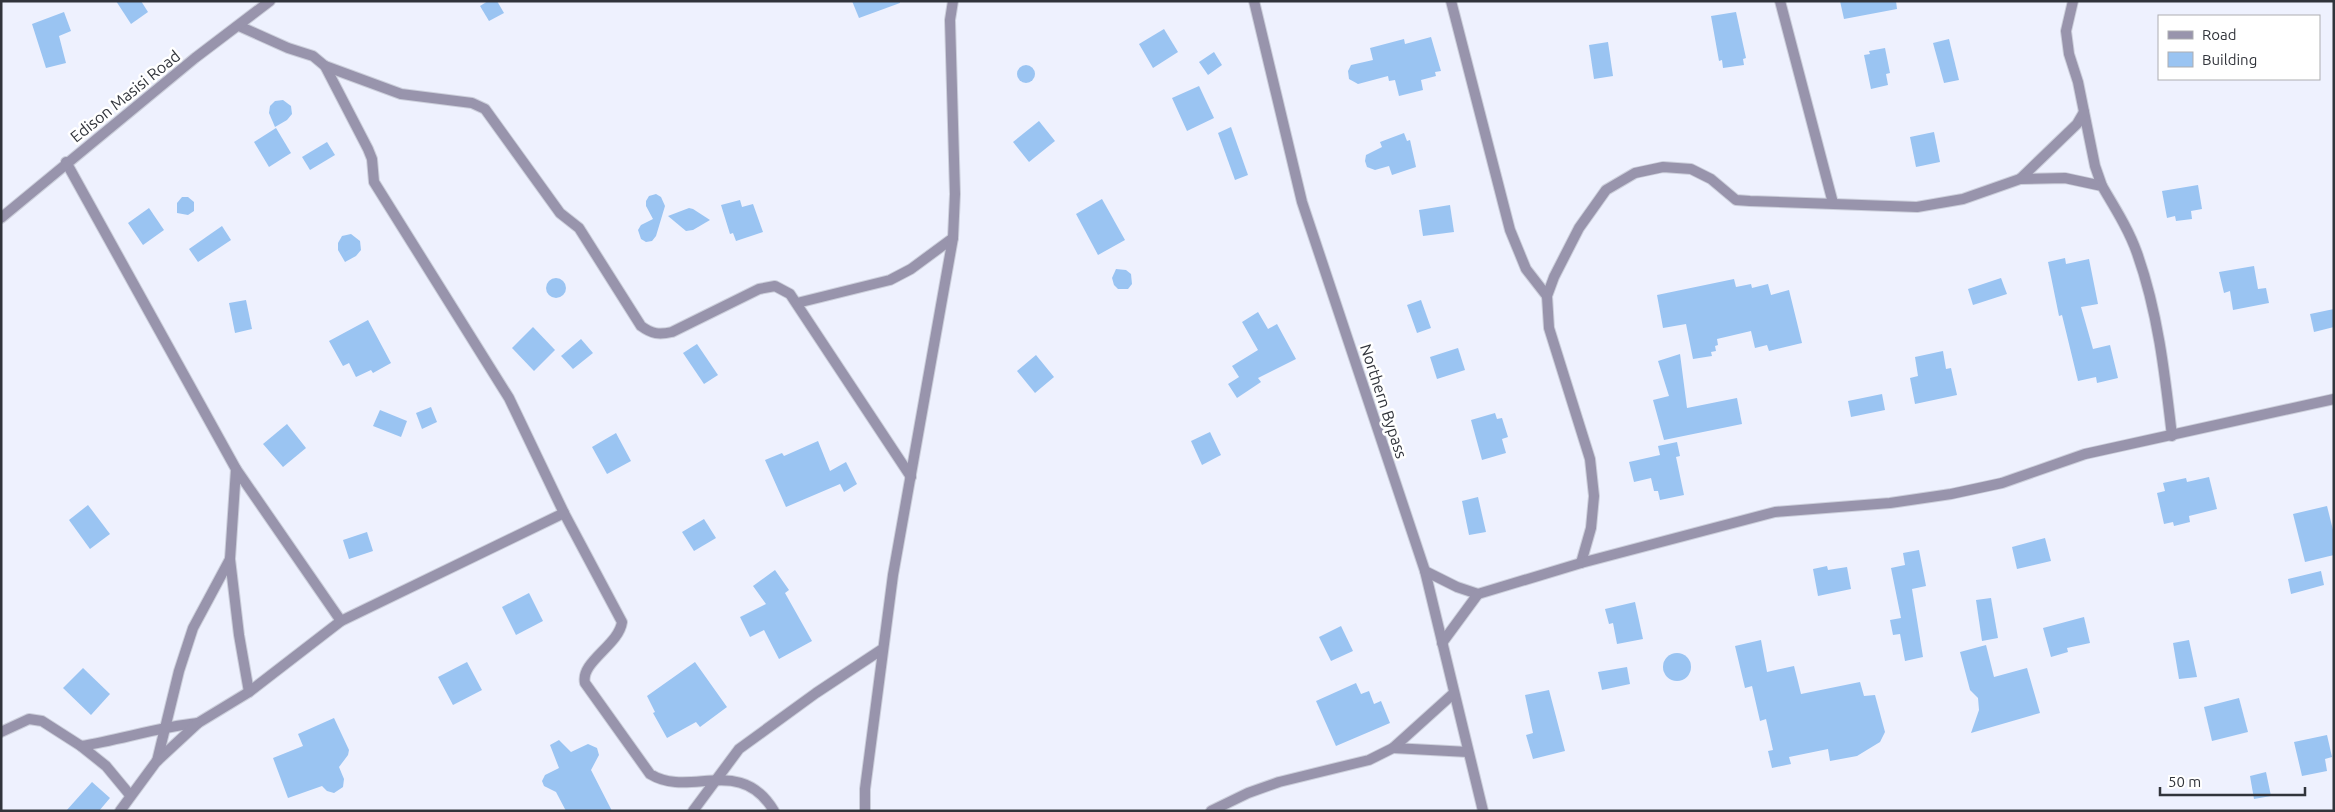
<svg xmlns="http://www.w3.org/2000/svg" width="2335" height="812" viewBox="0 0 2335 812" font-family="Ubuntu,sans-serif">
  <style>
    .building { fill: #9ac4f2 }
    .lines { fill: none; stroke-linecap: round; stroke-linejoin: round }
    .street-casing { stroke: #cccfdb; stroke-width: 12 }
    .street { stroke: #9894ac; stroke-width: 10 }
    .labels { text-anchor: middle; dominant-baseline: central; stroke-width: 5; stroke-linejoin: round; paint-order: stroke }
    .street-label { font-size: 16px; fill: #31343b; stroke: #fff }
  </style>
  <rect width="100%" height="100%" fill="#eef1fe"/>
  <g class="building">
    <polygon points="116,1 141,1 148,12 131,24"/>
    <polygon points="488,1 497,1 504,13 489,21 480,6"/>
    <polygon points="852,1 900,1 900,3 859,18"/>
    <polygon points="1840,1 1896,1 1897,9 1844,19"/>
    <polygon points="64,12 71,31 59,36 66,63 46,68 32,24"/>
    <polygon points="1736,12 1746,58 1743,59 1744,65 1723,68 1722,60 1719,61 1711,16"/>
    <polygon points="1164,29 1178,52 1153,68 1139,44"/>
    <polygon points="1431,37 1441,71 1435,72 1436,76 1421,80 1423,90 1399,96 1395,80 1389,81 1388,76 1358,84 1349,79 1348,71 1351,65 1373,60 1370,48 1404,39 1405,44"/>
    <polygon points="1949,39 1959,80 1944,83 1933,43"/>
    <polygon points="1608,42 1613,76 1594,79 1589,45"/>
    <polygon points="1885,48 1890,73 1886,74 1888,85 1871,89 1864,55 1870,54 1869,51"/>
    <polygon points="1214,52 1222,65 1208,75 1199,62"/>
    <circle cx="1026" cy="74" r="9"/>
    <polygon points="1199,86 1214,118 1187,131 1172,98"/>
    <polygon points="283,100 291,106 292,114 287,120 275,127 269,113 270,106 275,101"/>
    <polygon points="1039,121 1055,141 1029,162 1013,142"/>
    <polygon points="1231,127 1248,175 1235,180 1218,133"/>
    <polygon points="276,128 291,153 269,167 254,142"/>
    <polygon points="1934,132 1940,162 1916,167 1910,137"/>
    <polygon points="1404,133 1407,141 1410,140 1416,167 1392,175 1389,166 1375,170 1367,167 1365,161 1366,155 1382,147 1380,142"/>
    <polygon points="327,142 335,155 310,170 302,157"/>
    <polygon points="2198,185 2202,209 2191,211 2192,219 2176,221 2175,216 2167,218 2162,191"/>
    <polygon points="656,194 661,197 665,206 656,236 652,241 646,242 641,239 638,230 641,225 653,219 646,206 646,201 649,196"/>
    <polygon points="182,197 188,197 194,202 194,211 188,215 177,213 177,203"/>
    <polygon points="1102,199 1125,240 1098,255 1076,214"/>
    <polygon points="740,200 742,207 753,204 763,232 736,241 733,233 730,234 721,205"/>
    <polygon points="1450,205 1454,232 1423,236 1419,210"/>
    <polygon points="149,208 164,230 143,245 128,223"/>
    <polygon points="689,208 693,209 710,220 693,230 686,231 668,216"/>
    <polygon points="222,226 231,240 198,262 189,249"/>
    <polygon points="351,234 360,241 361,250 356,256 345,262 338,250 338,243 342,236"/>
    <polygon points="2065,258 2066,264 2089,259 2098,304 2081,307 2093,349 2110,345 2118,378 2097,383 2096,377 2078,381 2062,315 2059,316 2048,262"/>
    <polygon points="2254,266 2258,289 2266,288 2269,303 2233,310 2230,291 2224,293 2219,272"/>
    <polygon points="1116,269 1126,270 1131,274 1132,284 1128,289 1118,289 1114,285 1112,278"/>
    <polygon points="2001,278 2007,294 1973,305 1968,289"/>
    <circle cx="556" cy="288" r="10"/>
    <polygon points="1734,279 1736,287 1751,284 1752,288 1768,284 1771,295 1789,290 1802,343 1769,351 1767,345 1755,348 1751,331 1717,339 1718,345 1715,346 1716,351 1711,352 1712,356 1693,359 1686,324 1663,328 1657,295"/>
    <polygon points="246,300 252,329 235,333 229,303"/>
    <polygon points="1421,300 1431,328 1417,333 1407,305"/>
    <polygon points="2334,309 2334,327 2314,332 2310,314"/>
    <polygon points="1258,312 1268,329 1277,324 1296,359 1258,378 1261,382 1237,398 1228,384 1239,377 1232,366 1258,350 1242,322"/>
    <polygon points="368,320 391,363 373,373 371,370 356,377 349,363 343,366 329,341"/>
    <polygon points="533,327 555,350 534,371 512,348"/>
    <polygon points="581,339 593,353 573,369 561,356"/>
    <polygon points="697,344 718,375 704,384 683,353"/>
    <polygon points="1458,348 1465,370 1437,379 1430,357"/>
    <polygon points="1943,351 1946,369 1951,368 1957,395 1915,404 1910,378 1918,376 1915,357"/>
    <polygon points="1680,354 1687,408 1737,398 1742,424 1664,440 1653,400 1669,396 1658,361"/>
    <polygon points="1036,355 1054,377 1035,393 1017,371"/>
    <polygon points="1882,394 1885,410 1851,417 1848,401"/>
    <polygon points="431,407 437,422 422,429 416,413"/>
    <polygon points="380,410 407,421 401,437 373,426"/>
    <polygon points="1495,413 1497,419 1502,418 1508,437 1502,439 1506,453 1482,460 1471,420"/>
    <polygon points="287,424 306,448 283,467 263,444"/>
    <polygon points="1210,432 1221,455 1202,465 1191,441"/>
    <polygon points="616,433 631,461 607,474 592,447"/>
    <polygon points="818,441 830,471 846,462 857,484 844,492 840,484 786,507 765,460 782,453 784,456"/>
    <polygon points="1677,442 1680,456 1676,457 1684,495 1660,500 1658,491 1654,491 1651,478 1634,482 1629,462 1660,455 1658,446"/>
    <polygon points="2209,477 2217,509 2189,516 2190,522 2174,526 2173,522 2164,524 2157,493 2165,491 2163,483 2186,478 2187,482"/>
    <polygon points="1478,497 1486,532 1469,535 1462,501"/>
    <polygon points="88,505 110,534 90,549 69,520"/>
    <polygon points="2327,506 2334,534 2334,555 2305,562 2293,514"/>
    <polygon points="704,519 716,538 694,551 682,532"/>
    <polygon points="367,532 373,551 349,559 343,540"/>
    <polygon points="2045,538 2051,561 2017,569 2012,547"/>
    <polygon points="1919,550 1926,586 1912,589 1923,657 1905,661 1900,634 1893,635 1890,620 1901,618 1891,568 1905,565 1903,553"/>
    <polygon points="1827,566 1828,570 1847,567 1851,589 1818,596 1813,569"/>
    <polygon points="775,570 789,590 785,593 812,641 779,659 764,630 750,637 740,617 766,604 753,586"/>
    <polygon points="2321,571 2324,585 2291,594 2288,579"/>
    <polygon points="529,593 543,621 516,635 502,607"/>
    <polygon points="1991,598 1998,638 1982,641 1976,600"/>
    <polygon points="1635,602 1643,639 1617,644 1613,623 1609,624 1605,609"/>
    <polygon points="2084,617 2090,643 2067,648 2068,652 2051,657 2043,628"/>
    <polygon points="1341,626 1353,651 1331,661 1319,637"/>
    <polygon points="1761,640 1767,672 1794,666 1801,694 1860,682 1864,696 1875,695 1885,732 1880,742 1857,756 1830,761 1828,749 1789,757 1791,764 1772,768 1768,751 1773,750 1766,719 1760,721 1752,686 1745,688 1735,646"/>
    <polygon points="2189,640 2197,677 2179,679 2173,643"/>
    <polygon points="1986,645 1994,677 2027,668 2040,713 1971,733 1979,710 1978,698 1970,690 1960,652"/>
    <circle cx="1677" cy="667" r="14"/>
    <polygon points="467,662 482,690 453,705 438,677"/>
    <polygon points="695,662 727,707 700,727 696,722 667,738 653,713 655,712 647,696"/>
    <polygon points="1627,667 1630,684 1602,690 1598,672"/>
    <polygon points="83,668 110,694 91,715 63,688"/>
    <polygon points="1356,683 1361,694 1369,691 1374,704 1381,701 1390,723 1336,746 1316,701"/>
    <polygon points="1549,690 1565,751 1533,759 1526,735 1533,733 1525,695"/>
    <polygon points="2239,698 2248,732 2212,741 2204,707"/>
    <polygon points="334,718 349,750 348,755 339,767 344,779 343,787 334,793 327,791 322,786 288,798 273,758 303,746 298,734"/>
    <polygon points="2327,735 2332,757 2325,759 2327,771 2302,776 2294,742"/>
    <polygon points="559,740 571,752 588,744 597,748 599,755 591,770 612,811 566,811 556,792 544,786 542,781 545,775 559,768 550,745"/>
    <polygon points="2266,772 2271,796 2254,799 2250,776"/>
    <polygon points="92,782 110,798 99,811 66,811"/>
  </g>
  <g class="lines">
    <defs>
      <g id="street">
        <polyline points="1254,1 1302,202 1425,571 1483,811"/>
        <polyline points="1451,1 1510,230 1526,269 1547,296"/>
        <polyline points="1780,1 1833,203"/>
        <polyline points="2073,1 2066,31 2069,54 2078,82 2095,166 2102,186"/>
        <path d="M 239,26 L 288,48 L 313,56 L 325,66 L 368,149 L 372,159 L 374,182 L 509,398 L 564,513 L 622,622 C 619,645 580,662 585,683 L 650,774 C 690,799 740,754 774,811"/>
        <path d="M 325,66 L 401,94 L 472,103 L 485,109 L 560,213 L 579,228 L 641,326 C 652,334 659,335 672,332 L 759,289 L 775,286 L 790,294 L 911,477"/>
        <polyline points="66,162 236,469 341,621"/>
        <polyline points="2020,179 2077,124 2084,112"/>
        <polyline points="1,218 195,58 270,1"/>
        <polyline points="797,303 890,280 911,269 953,238"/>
        <polyline points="236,469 230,559 239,635 249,692"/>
        <path d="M 1581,563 L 1591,528 L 1594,496 L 1590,459 L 1549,328 L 1547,296 L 1554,277 L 1579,228 L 1606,190 L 1635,173 L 1663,167 L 1691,169 L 1711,179 L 1736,200 L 1750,201 L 1917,207 L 1963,199 L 2020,179 L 2065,178 L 2102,186 C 2115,208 2129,230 2137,253 C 2158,312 2165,375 2172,436"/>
        <polyline points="1425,571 1457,587 1478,594 1581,563 1775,512 1890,503 1951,494 2002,483 2085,454 2334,399"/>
        <polyline points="1442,643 1478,594"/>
        <polyline points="1,732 29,719 42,721 81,746 106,766 130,795"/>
        <path d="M 81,746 C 120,740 158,727 198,723"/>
        <polyline points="1393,748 1468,752"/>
        <polyline points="157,761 179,671 193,628 230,559"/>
        <polyline points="120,811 156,762 198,723 249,692 341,621 564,513"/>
        <polyline points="693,811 739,749 816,693 881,650"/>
        <polyline points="865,811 865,789 893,575 953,238 955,194 950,20 953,1"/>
        <polyline points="1211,811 1248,793 1279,782 1369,760 1393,748 1454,693"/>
      </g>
    </defs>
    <use href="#street" class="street-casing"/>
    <use href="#street" class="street"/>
  </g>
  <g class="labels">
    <g class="street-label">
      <text transform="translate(125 96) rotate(-39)">Edison Masisi Road</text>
      <text transform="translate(1384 401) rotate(72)">Northern Bypass</text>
    </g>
  </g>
  <rect width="2335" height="812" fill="none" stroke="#31343b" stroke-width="5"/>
  <rect x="2158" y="15" width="162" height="65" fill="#ffffff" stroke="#adaeb1"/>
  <rect x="2168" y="31" width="25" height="8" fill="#9894ac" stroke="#adaeb1"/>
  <text x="2202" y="40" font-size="15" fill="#31343b">Road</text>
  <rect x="2168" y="52" width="25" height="15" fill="#9ac4f2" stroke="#adaeb1"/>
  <text x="2202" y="65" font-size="15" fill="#31343b">Building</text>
  <path d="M2160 787v8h145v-8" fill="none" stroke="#31343b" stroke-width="2.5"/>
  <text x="2168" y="787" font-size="15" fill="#31343b" stroke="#ffffff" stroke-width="4" paint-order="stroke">50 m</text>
</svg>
